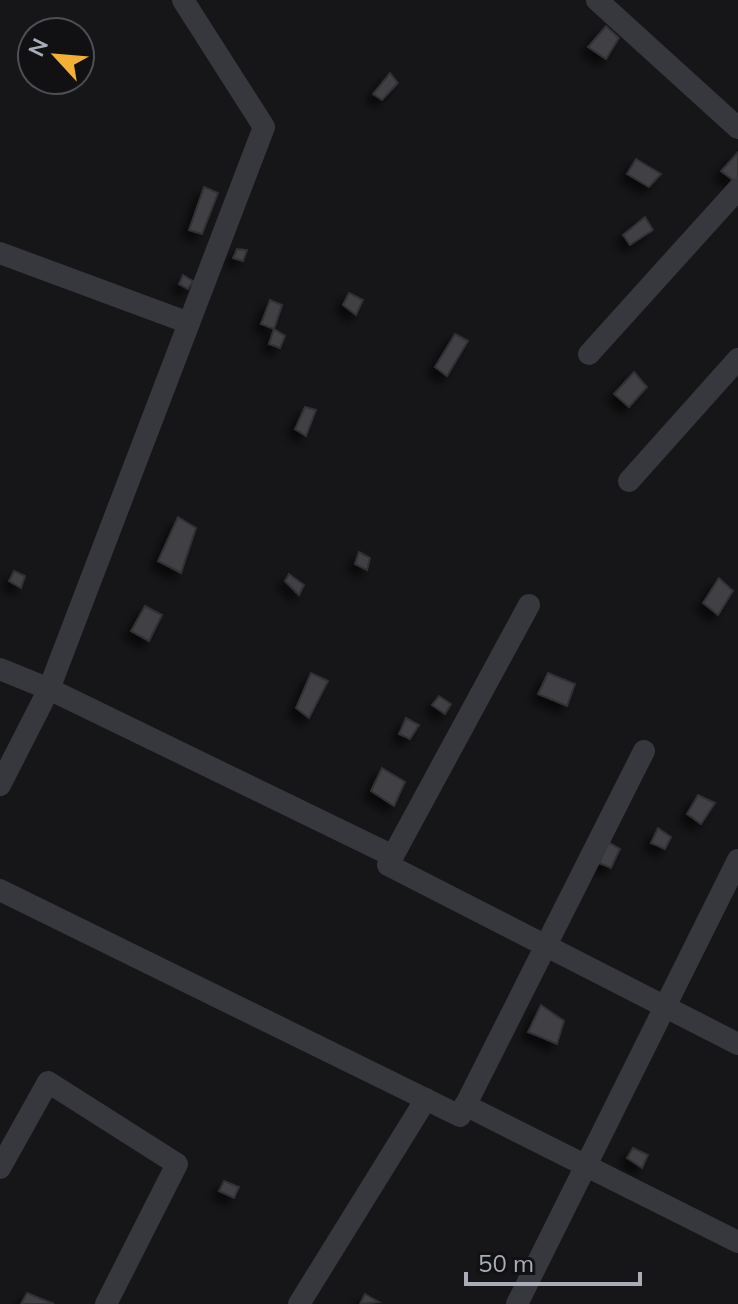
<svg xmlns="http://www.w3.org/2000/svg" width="738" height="1304" viewBox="0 0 738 1304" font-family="Mulish,sans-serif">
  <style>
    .building { fill: #404145; stroke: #303034; stroke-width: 2; filter: url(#shadow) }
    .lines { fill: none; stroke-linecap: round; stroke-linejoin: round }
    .minor { stroke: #37383d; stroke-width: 22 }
  </style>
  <defs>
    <filter id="shadow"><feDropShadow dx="-7" dy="7" stdDeviation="4" flood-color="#0009"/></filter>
  </defs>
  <rect width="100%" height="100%" fill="#161618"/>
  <g class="building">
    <polygon points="606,26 619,38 606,59 588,47"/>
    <polygon points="390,73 398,83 382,100 373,94"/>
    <polygon points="738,152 738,183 737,183 721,171"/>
    <polygon points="636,159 661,174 649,187 627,174"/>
    <polygon points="204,187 218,193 202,234 189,230"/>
    <polygon points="645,217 653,230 630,245 623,235"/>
    <polygon points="237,249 247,250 243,261 233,258"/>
    <polygon points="183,275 193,281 188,289 179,284"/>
    <polygon points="349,293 363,300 356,315 343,305"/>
    <polygon points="270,300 282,305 274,329 261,324"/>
    <polygon points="274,329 285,336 280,348 269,344"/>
    <polygon points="455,334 468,341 447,376 435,367"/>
    <polygon points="634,372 647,387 629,407 614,394"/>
    <polygon points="305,407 316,410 306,436 295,429"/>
    <polygon points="178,517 196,528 181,573 158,561"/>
    <polygon points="359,552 370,558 367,570 355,564"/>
    <polygon points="14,571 25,576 21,588 9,581"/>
    <polygon points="289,574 304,585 299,595 285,581"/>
    <polygon points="719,578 733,591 718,615 703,603"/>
    <polygon points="145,606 162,615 149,641 131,631"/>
    <polygon points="311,673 328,681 309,718 296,708"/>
    <polygon points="548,673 575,684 567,706 538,694"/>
    <polygon points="439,696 451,704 445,714 432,705"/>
    <polygon points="406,718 419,725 410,739 399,734"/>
    <polygon points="382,768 405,782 394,806 371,791"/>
    <polygon points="698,795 715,803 701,824 687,814"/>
    <polygon points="658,828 671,837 665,849 651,843"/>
    <polygon points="608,842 620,849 611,868 599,863"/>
    <polygon points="541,1005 564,1021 557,1044 528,1032"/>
    <polygon points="633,1148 648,1155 642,1168 627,1158"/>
    <polygon points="224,1181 239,1187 234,1198 219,1191"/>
    <polygon points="27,1293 54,1304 21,1304"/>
    <polygon points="365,1294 379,1302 360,1304"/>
  </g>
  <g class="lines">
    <g class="minor">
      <polyline points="597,0 738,128"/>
      <polyline points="0,253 189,323"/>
      <polyline points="589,354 738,189"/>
      <polyline points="629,481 738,359"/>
      <polyline points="529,605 388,865 738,1044"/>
      <polyline points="0,669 49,689 393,856"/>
      <polyline points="0,785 49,689 264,127 183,0"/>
      <polyline points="0,890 460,1116 644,751"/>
      <polyline points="465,1105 738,1242"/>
      <polyline points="0,1168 48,1082 177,1164 106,1304"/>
      <polyline points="299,1304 426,1099"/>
      <polyline points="517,1304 738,860"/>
    </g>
  </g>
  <g transform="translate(56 56) rotate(296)"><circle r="38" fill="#111113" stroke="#4d4f55" stroke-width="2"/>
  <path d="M0-6L14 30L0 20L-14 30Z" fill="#f2b134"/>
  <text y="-12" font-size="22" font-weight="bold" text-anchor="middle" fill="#a8adb8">N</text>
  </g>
  <path d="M466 1272v12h174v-12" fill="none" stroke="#a8adb8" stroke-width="4"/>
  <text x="478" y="1272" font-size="24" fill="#a8adb8" stroke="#111113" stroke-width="6" paint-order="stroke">50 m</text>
</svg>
